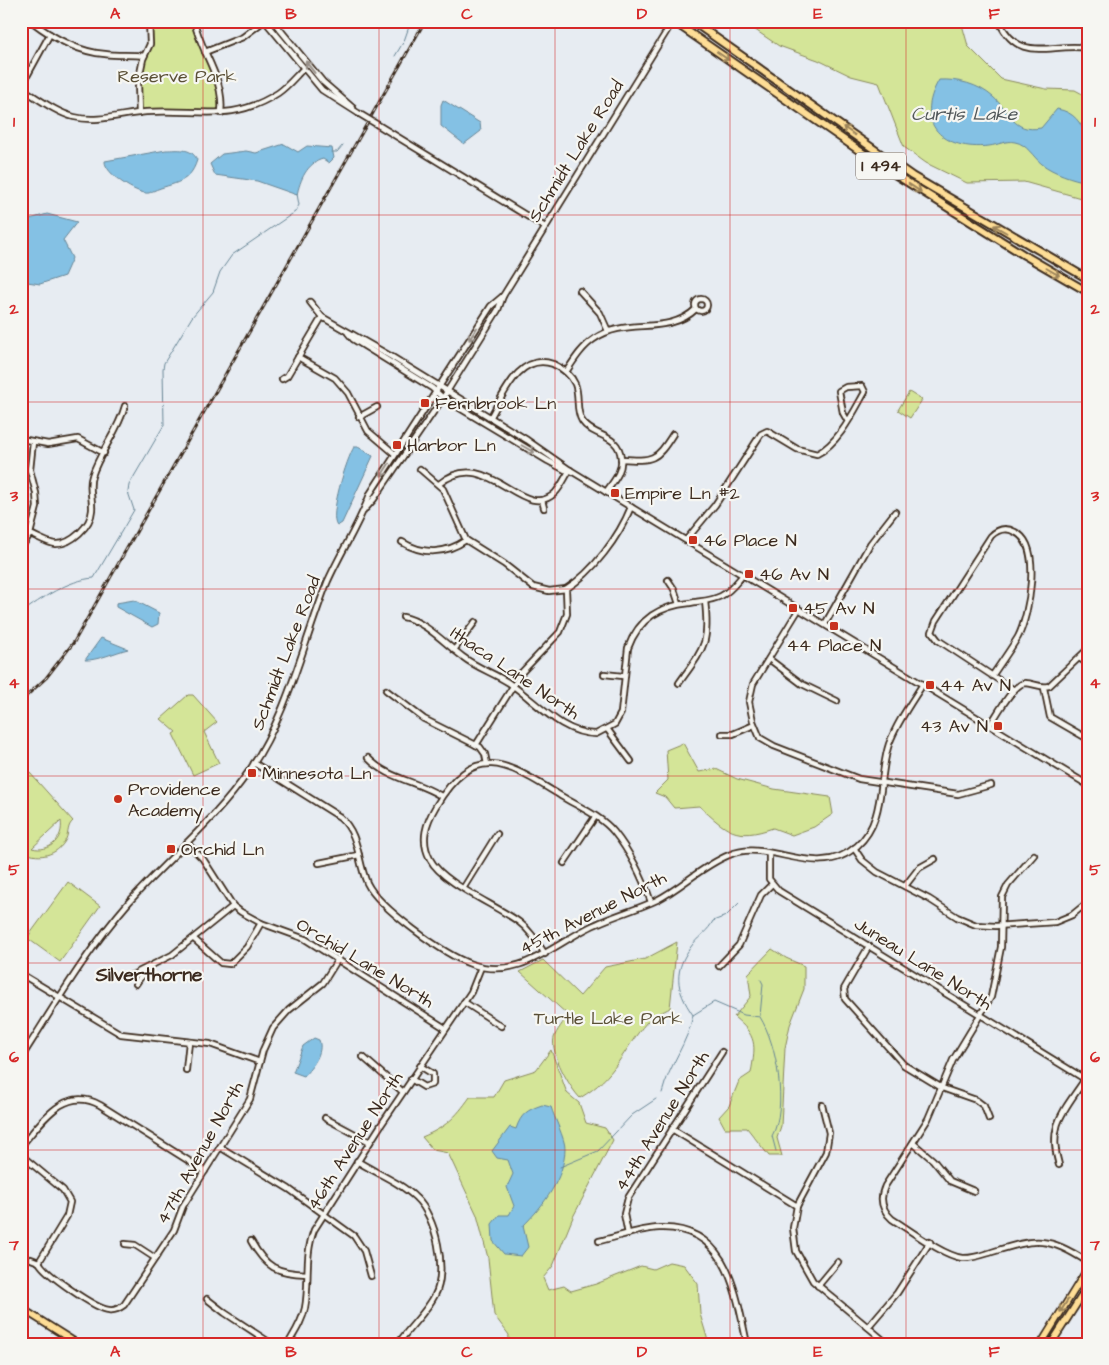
<svg xmlns="http://www.w3.org/2000/svg" width="1109" height="1365" viewBox="0 0 1109 1365" font-family="'Architects Daughter',sans-serif">
  <style>
    .green { fill: #d4e598; stroke: #88885b; fill-rule: evenodd }
    .water { fill: #84c1e4; stroke: #678595 }
    .lines { fill: none; stroke-linecap: round; stroke-linejoin: round }
    .stream { stroke: #678595; stroke-width: 1 }
    .minor-casing { stroke: #3b2a1e; stroke-width: 8 }
    .major-casing { stroke: #3b2a1e; stroke-width: 9 }
    .highway-casing { stroke: #3b2a1e; stroke-width: 10 }
    .minor { stroke: #f6f6f2; stroke-width: 4.5 }
    .major { stroke: #fedd96; stroke-width: 5.5 }
    .highway { stroke: #fedd96; stroke-width: 6 }
    .rail-casing { stroke: #3b2a1e; stroke-width: 3 }
    .rail { stroke: #f6f6f2; stroke-width: 1; stroke-dasharray: 4; stroke-linecap: butt }
    .minor-bridge-casing { stroke: #3b2a1e; stroke-width: 8; stroke-linecap: butt }
    .highway-bridge-casing { stroke: #3b2a1e; stroke-width: 10; stroke-linecap: butt }
    .minor-bridge { stroke: #f6f6f2; stroke-width: 4.5 }
    .highway-bridge { stroke: #fedd96; stroke-width: 6 }
    .oneway { stroke: #9c845a }
    .oneway2 { stroke: #989088 }
    .grid { fill: none; stroke: #d62828; stroke-width: 1; stroke-opacity: 0.55 }
    .poi-dot { fill: #c8321e; stroke: #f6f6f2; stroke-width: 2 }
    .labels { text-anchor: middle; dominant-baseline: central; stroke-width: 4.5; stroke-linejoin: round; paint-order: stroke }
    .shield { fill: #f6f6f2; stroke: #73675e; stroke-width: 1 }
    .shield-label { font-size: 16px; font-weight: bold; fill: #3b2a1e }
    .park-label { font-size: 18px; fill: #5a4f36; stroke: #f6f6f2 }
    .street-label { font-size: 18px; fill: #3b2a1e; stroke: #f6f6f2 }
    .poi-label { font-size: 18px; fill: #3b2a1e; stroke: #f6f6f2; text-anchor: start }
    .water-label { font-size: 19px; font-style: italic; fill: #515759; stroke: #f6f6f2 }
    .neighbourhood-label { font-size: 19px; font-weight: bold; fill: #3b2a1e; stroke: #f6f6f2 }
    .neatline { fill: none; stroke: #d62828; stroke-width: 2 }
    .grid-label { font-size: 16px; text-anchor: middle; font-weight: bold; fill: #d62828 }
  </style>
  <rect width="100%" height="100%" fill="#e7ecf2"/>
  <filter id="ink" filterUnits="userSpaceOnUse"><feTurbulence type="fractalNoise" baseFrequency=".02" numOctaves="2"/><feDisplacementMap in="SourceGraphic" scale="10" xChannelSelector="R" yChannelSelector="G"/><feConvolveMatrix kernelMatrix="1 2 1 2 8 2 1 2 1" color-interpolation-filters="sRGB"/></filter>
  <g filter="url(#ink)">
    <g class="green">
      <polygon points="149,21 194,21 217,79 221,113 139,113 138,83 150,44"/>
      <polygon points="742,21 961,21 968,46 1001,79 1046,89 1075,90 1088,97 1088,200 1024,182 967,183 926,163 904,147 879,83 851,76 818,60 779,46"/>
      <polygon points="909,392 922,400 910,418 898,410"/>
      <polygon points="188,695 193,695 217,722 204,732 219,763 193,775 173,734 176,732 161,719"/>
      <path d="M 683,743 L 699,772 L 716,769 L 737,779 L 774,789 L 830,797 L 833,814 L 814,827 L 792,835 L 773,828 C 735,841 727,831 699,806 L 674,808 L 665,797 L 655,793 L 668,780 L 666,750 Z"/>
      <path d="M 21,763 L 73,821 C 67,826 69,832 66,839 C 58,856 36,861 21,850 ZM 61,821 C 64,838 50,853 32,848 Z"/>
      <polygon points="68,882 100,906 60,962 27,938"/>
      <path d="M 677,942 L 670,1008 C 663,1012 652,1016 647,1022 C 621,1052 617,1076 580,1098 C 570,1088 550,1053 554,1038 C 556,1031 564,1022 568,1015 L 520,972 L 543,960 L 580,996 L 605,967 L 645,959 Z"/>
      <path d="M 772,949 L 786,958 L 804,966 L 804,989 L 790,1025 L 785,1048 L 781,1126 L 777,1138 L 782,1156 L 769,1156 L 747,1128 L 725,1128 L 719,1117 L 729,1106 L 739,1081 L 751,1073 C 756,1044 757,1036 734,1017 L 751,996 L 748,974 Z"/>
      <path d="M 551,1050 L 567,1093 L 579,1103 L 586,1123 L 605,1128 L 613,1140 L 573,1217 L 553,1266 L 543,1278 L 548,1290 L 564,1286 L 571,1291 L 596,1284 L 641,1266 L 653,1269 L 669,1262 L 684,1265 L 698,1284 L 700,1314 L 709,1344 L 508,1344 L 509,1335 L 494,1315 L 488,1258 L 477,1215 L 448,1153 L 433,1150 L 422,1137 C 446,1127 455,1118 470,1097 L 494,1097 L 504,1080 L 536,1070 Z"/>
    </g>
    <g class="water">
      <path d="M 939,80 C 958,79 978,84 993,97 C 1011,112 1012,133 1041,128 L 1057,109 C 1092,115 1088,155 1088,182 C 1072,179 1054,173 1042,164 C 1033,157 1027,144 1015,142 C 1006,140 998,145 989,146 C 944,151 913,124 939,80 Z"/>
      <polygon points="443,100 480,123 481,131 464,144 441,126 441,105"/>
      <path d="M 284,144 L 298,152 L 307,146 L 332,148 L 334,158 L 329,163 L 323,159 C 307,163 300,180 297,195 L 257,181 L 215,175 L 210,164 L 222,154 L 246,151 L 256,153 Z"/>
      <path d="M 166,150 C 177,150 192,147 197,160 C 189,187 169,182 149,193 C 137,195 104,173 105,161 Z"/>
      <polygon points="24,212 30,219 47,214 77,222 63,240 72,258 64,276 40,284 21,281 21,213"/>
      <path d="M 354,447 L 358,447 L 373,456 L 342,523 L 337,526 C 328,517 347,458 354,447 Z"/>
      <polygon points="134,600 159,613 158,624 152,627 116,607 116,603"/>
      <path d="M 101,638 L 128,649 C 116,652 96,661 85,660 Z"/>
      <path d="M 314,1038 L 319,1040 C 324,1053 312,1067 304,1076 L 293,1072 L 303,1046 Z"/>
      <path d="M 542,1105 L 551,1107 C 554,1117 565,1139 565,1148 C 565,1178 543,1206 523,1226 L 528,1247 L 521,1256 L 504,1254 L 493,1241 L 492,1224 L 499,1215 L 509,1215 L 514,1206 L 507,1187 L 513,1174 L 508,1160 L 497,1158 L 492,1151 L 510,1127 L 516,1129 C 521,1114 527,1110 542,1105 Z"/>
    </g>
    <g class="lines">
      <g class="stream">
        <polyline points="395,56 404,41 411,21"/>
        <polyline points="331,152 337,152 343,145"/>
        <path d="M 21,613 C 42,598 68,580 94,578 L 134,510 L 128,492 L 129,485 L 164,425 L 163,369 L 164,363 L 192,317 L 213,292 L 220,272 L 232,255 L 295,212 L 299,205 L 297,194"/>
        <path d="M 693,1015 L 714,1002 L 744,1015 L 760,1017 C 777,1044 788,1107 772,1136 L 776,1151"/>
        <polyline points="760,1016 763,984 761,980"/>
        <path d="M 662,1093 C 669,1065 688,1043 693,1015 C 675,989 673,970 693,944 C 700,935 708,931 713,921 L 726,916 L 739,903"/>
        <polyline points="560,1167 598,1151 632,1115 656,1099"/>
      </g>
      <defs>
        <g id="minor">
          <path d="M 31,21 C 53,38 77,52 105,54 C 118,56 131,54 144,56"/>
          <path d="M 194,21 C 201,53 225,79 221,113"/>
          <polyline points="265,21 322,90 358,113"/>
          <polyline points="273,21 323,82 353,108"/>
          <path d="M 999,21 C 1019,65 1051,42 1088,48"/>
          <polyline points="205,52 243,37 264,21"/>
          <polyline points="21,87 50,34"/>
          <path d="M 21,88 C 38,98 55,112 74,117 C 98,123 122,114 146,112 C 198,108 230,124 278,93 C 287,87 295,77 303,69"/>
          <polyline points="139,113 138,83 143,59 150,44 149,21"/>
          <polyline points="378,125 545,227"/>
          <polyline points="580,291 600,313 608,331"/>
          <circle cx="701" cy="305" r="6"/>
          <polyline points="310,302 322,317 392,357 527,440 570,470 1088,785"/>
          <polyline points="348,333 353,339 432,388 443,398 548,461 565,470 570,470"/>
          <polyline points="298,357 335,378 348,393 368,431 395,454"/>
          <path d="M 566,372 C 574,360 582,347 594,339 C 626,316 667,337 696,309"/>
          <polyline points="282,379 287,376 322,317"/>
          <polyline points="359,417 377,407"/>
          <path d="M 490,418 C 503,396 519,352 553,364 C 562,368 571,375 575,384 C 580,396 575,409 582,421 C 593,438 619,433 621,458 C 623,471 613,482 606,492"/>
          <polyline points="21,439 48,444 78,439 104,453"/>
          <path d="M 621,459 C 653,461 656,461 673,434"/>
          <polyline points="420,469 443,489 466,540 504,564 533,587 549,591 566,589"/>
          <path d="M 439,484 C 488,444 523,524 555,493 C 561,487 565,477 570,470"/>
          <polyline points="542,500 544,508"/>
          <polyline points="366,508 374,499 443,398 498,310 503,296 673,21"/>
          <path d="M 30,534 C 38,537 47,543 55,544 C 71,545 91,526 92,510 C 93,499 88,487 92,476 C 100,451 118,432 125,406"/>
          <path d="M 686,540 L 715,505 L 761,434 L 767,431 L 797,449 L 817,454 C 839,443 853,413 865,392 L 862,386 L 846,387 L 839,391 L 843,413 L 847,420"/>
          <path d="M 402,542 C 423,555 446,554 466,540"/>
          <polyline points="21,548 30,534 37,507 36,493 30,470 33,442"/>
          <polyline points="668,580 674,589 679,604"/>
          <polyline points="799,609 753,684 749,702 753,721 760,738 774,746 859,779 958,794 991,785"/>
          <path d="M 403,617 C 425,621 445,644 463,657 C 477,668 494,673 509,683 C 536,701 561,734 596,734 L 615,724 L 621,713 L 628,648 C 639,618 660,606 690,603 C 700,601 711,601 721,596 C 731,591 736,583 743,575"/>
          <polyline points="825,624 870,544 895,512"/>
          <polyline points="454,650 475,622"/>
          <polyline points="1079,658 1088,664"/>
          <polyline points="769,659 802,684 837,701"/>
          <polyline points="604,674 623,676"/>
          <path d="M 992,676 C 1001,663 1010,650 1018,637 C 1029,616 1043,544 1015,532 C 1006,527 998,529 991,536 L 936,621 L 932,632 L 938,640 L 1014,690"/>
          <path d="M 679,683 C 704,648 710,644 705,601"/>
          <polyline points="1044,688 1050,717 1088,739"/>
          <polyline points="386,690 424,719 480,747 485,754 487,764"/>
          <path d="M 990,725 C 997,715 1013,684 1025,683 C 1034,683 1040,688 1049,686 L 1088,649"/>
          <polyline points="608,730 631,761"/>
          <polyline points="722,734 733,734 754,725"/>
          <path d="M 476,745 L 522,672 L 560,632 L 567,614 L 566,589 C 593,572 619,537 631,507"/>
          <path d="M 368,758 C 388,779 417,781 441,796"/>
          <path d="M 254,763 L 340,817 C 360,835 357,860 367,883 C 379,908 445,955 471,964 C 516,980 548,949 586,929 C 608,917 634,911 657,900 C 682,887 702,866 729,855 C 769,837 816,882 857,846 C 886,821 878,777 889,744 C 897,722 911,703 923,684"/>
          <polyline points="187,843 203,859 233,906 241,912 261,923 305,939 445,1028"/>
          <polyline points="854,848 862,860 877,872 929,899 957,917 976,925 996,926 1055,922 1072,915 1088,902"/>
          <polyline points="769,854 769,879 779,891 1088,1081"/>
          <path d="M 1034,855 L 1008,885 L 1002,897 L 1001,947 L 991,997 L 953,1060 L 928,1119 L 885,1186 C 879,1199 882,1210 892,1219 C 910,1230 942,1255 962,1258 C 972,1259 982,1255 992,1252 C 1037,1238 1047,1236 1088,1262"/>
          <polyline points="319,863 359,855"/>
          <polyline points="564,863 595,817"/>
          <polyline points="905,886 919,868 935,859"/>
          <polyline points="464,887 497,834"/>
          <polyline points="194,939 221,963 230,964 247,947 261,923"/>
          <polyline points="869,946 844,989 845,999 904,1065 942,1088 976,1100 984,1106 989,1119"/>
          <path d="M 545,954 C 537,942 530,930 519,922 C 496,905 442,883 430,859 C 420,840 426,823 436,806 C 475,740 509,764 561,796 C 579,807 601,816 614,832 C 630,852 643,879 651,902"/>
          <polyline points="719,966 739,945 761,895 772,884"/>
          <polyline points="21,974 121,1034 210,1044 260,1062"/>
          <polyline points="128,977 172,955 233,906"/>
          <polyline points="136,984 146,969"/>
          <polyline points="464,1002 501,1026"/>
          <polyline points="363,1057 403,1092"/>
          <path d="M 21,1058 C 55,1005 87,950 129,902 C 168,858 215,821 249,771 C 288,714 302,647 327,583 C 340,553 359,525 370,494 L 491,306 L 503,296"/>
          <polyline points="186,1070 189,1042"/>
          <polyline points="411,1079 424,1087 433,1084 433,1074 420,1066"/>
          <polyline points="822,1105 829,1133 826,1152 797,1206 793,1228 796,1251 813,1281 888,1344"/>
          <polyline points="325,1118 370,1142"/>
          <polyline points="672,1129 797,1206"/>
          <polyline points="913,1143 933,1160 950,1181 974,1191"/>
          <path d="M 21,1146 C 42,1122 64,1085 100,1105 L 205,1171"/>
          <polyline points="220,1147 289,1189 354,1236 364,1251 371,1276"/>
          <polyline points="21,1155 63,1190 70,1202 67,1216 39,1262"/>
          <path d="M 357,1161 C 376,1173 400,1182 416,1198 C 436,1216 448,1271 435,1295 C 426,1313 409,1327 398,1344"/>
          <path d="M 1059,1165 C 1047,1125 1064,1111 1085,1079"/>
          <polyline points="628,1234 624,1214 628,1198 722,1052"/>
          <path d="M 251,1241 C 266,1268 277,1273 307,1274"/>
          <path d="M 599,1241 C 618,1237 639,1229 659,1228 C 728,1225 736,1293 747,1344"/>
          <polyline points="125,1244 135,1245 155,1258"/>
          <polyline points="31,1259 39,1262"/>
          <path d="M 39,1262 C 45,1274 96,1309 109,1310 C 115,1311 120,1308 124,1305 L 174,1230 L 183,1206 L 250,1099 L 263,1050 L 273,1028 L 289,1010 L 323,983 L 338,959"/>
          <polyline points="818,1286 838,1262"/>
          <polyline points="207,1299 225,1313 272,1344"/>
          <polyline points="868,1327 897,1293 930,1242"/>
          <path d="M 288,1344 C 295,1332 302,1322 305,1308 C 310,1282 304,1256 314,1230 L 381,1125 L 471,992 L 481,967"/>
        </g>
        <g id="major">
          <polyline points="21,1308 78,1344"/>
          <polyline points="1041,1344 1088,1268"/>
          <polyline points="1051,1344 1088,1286"/>
        </g>
        <g id="highway">
          <polyline points="692,21 912,176 1088,279"/>
          <polyline points="683,28 880,165 1024,255 1088,292"/>
        </g>
      </defs>
      <use href="#minor" class="minor-casing"/>
      <use href="#major" class="major-casing"/>
      <use href="#highway" class="highway-casing"/>
      <use href="#minor" class="minor"/>
      <use href="#major" class="major"/>
      <use href="#highway" class="highway"/>
      <defs>
        <polyline id="rail" points="21,701 46,678 74,642 425,21"/>
      </defs>
      <use href="#rail" class="rail-casing"/>
      <use href="#rail" class="rail"/>
      <defs>
        <polyline id="minor-bridge" points="358,113 378,125"/>
        <polyline id="highway-bridge" points="673,21 683,28"/>
      </defs>
      <use href="#minor-bridge" class="minor-bridge-casing"/>
      <use href="#highway-bridge" class="highway-bridge-casing"/>
      <use href="#minor-bridge" class="minor-bridge"/>
      <use href="#highway-bridge" class="highway-bridge"/>
    </g>
    <defs><path id="oneway-shaft" d="M-6 0H5M1.5-3L5.5 0L1.5 3" fill="none" stroke-width="1.6" stroke-linecap="round" stroke-linejoin="round" transform="scale(1.25)"/></defs>
    <g class="oneway">
      <use href="#oneway-shaft" transform="translate(723 56) rotate(35)"/>
      <use href="#oneway-shaft" transform="translate(849 131) rotate(-145)"/>
      <use href="#oneway-shaft" transform="translate(915 188) rotate(33)"/>
      <use href="#oneway-shaft" transform="translate(1000 229) rotate(-150)"/>
      <use href="#oneway-shaft" transform="translate(1053 272) rotate(30)"/>
      <use href="#oneway-shaft" transform="translate(1064 1306) rotate(122)"/>
    </g>
    <g class="oneway2">
      <use href="#oneway-shaft" transform="translate(310 67) rotate(-128)"/>
      <use href="#oneway-shaft" transform="translate(473 334) rotate(122)"/>
      <use href="#oneway-shaft" transform="translate(528 449) rotate(30)"/>
      <use href="#oneway-shaft" transform="translate(385 470) rotate(123)"/>
    </g>
  </g>
  <path class="grid" d="M 203,21 L 203,1344M 379,21 L 379,1344M 555,21 L 555,1344M 730,21 L 730,1344M 906,21 L 906,1344M 21,215 L 1088,215M 21,402 L 1088,402M 21,589 L 1088,589M 21,776 L 1088,776M 21,963 L 1088,963M 21,1150 L 1088,1150"/>
  <g class="poi-dot">
    <rect x="420" y="398" width="10" height="10" rx="2.5"/>
    <rect x="392" y="440" width="10" height="10" rx="2.5"/>
    <rect x="610" y="488" width="10" height="10" rx="2.5"/>
    <rect x="688" y="535" width="10" height="10" rx="2.5"/>
    <rect x="744" y="569" width="10" height="10" rx="2.5"/>
    <rect x="788" y="603" width="10" height="10" rx="2.5"/>
    <rect x="829" y="621" width="10" height="10" rx="2.5"/>
    <rect x="925" y="680" width="10" height="10" rx="2.5"/>
    <rect x="993" y="721" width="10" height="10" rx="2.5"/>
    <rect x="247" y="768" width="10" height="10" rx="2.5"/>
    <circle cx="118" cy="799" r="5"/>
    <rect x="166" y="844" width="10" height="10" rx="2.5"/>
  </g>
  <g class="labels">
    <rect class="shield" x="856" y="152.5" width="50" height="27" rx="4"/>
    <g class="shield-label">
      <text x="881" y="166">I 494</text>
    </g>
    <g class="park-label">
      <text x="177" y="76">Reserve Park</text>
      <text x="608" y="1018">Turtle Lake Park</text>
    </g>
    <g class="street-label">
      <text transform="translate(576 151) rotate(-58)">Schmidt Lake Road</text>
      <text transform="translate(286 653) rotate(-69)">Schmidt Lake Road</text>
      <text transform="translate(515 673) rotate(34)">Ithaca Lane North</text>
      <text transform="translate(593 913) rotate(-27)">45th Avenue North</text>
      <text transform="translate(365 963) rotate(31)">Orchid Lane North</text>
      <text transform="translate(923 964) rotate(32)">Juneau Lane North</text>
      <text transform="translate(662 1121) rotate(-58)">44th Avenue North</text>
      <text transform="translate(355 1141) rotate(-57)">46th Avenue North</text>
      <text transform="translate(200 1153) rotate(-61)">47th Avenue North</text>
    </g>
    <g class="poi-label">
      <text x="435" y="403">Fernbrook Ln</text>
      <text x="407" y="445">Harbor Ln</text>
      <text x="625" y="493">Empire Ln #2</text>
      <text x="703" y="540">46 Place N</text>
      <text x="759" y="574">46 Av N</text>
      <text x="803" y="608">45 Av N</text>
      <text x="834" y="645" text-anchor="middle">44 Place N</text>
      <text x="940" y="685">44 Av N</text>
      <text x="988" y="726" text-anchor="end">43 Av N</text>
      <text x="262" y="773">Minnesota Ln</text>
      <text x="128" y="789">Providence<tspan x="128" dy="21">Academy</tspan></text>
      <text x="181" y="849">Orchid Ln</text>
    </g>
    <g class="water-label">
      <text x="964" y="114">Curtis Lake</text>
    </g>
    <g class="neighbourhood-label">
      <text x="149" y="975">Silverthorne</text>
    </g>
  </g>
  <rect width="1109" height="1365" fill="none" stroke="#f6f6f2" stroke-width="55"/>
  <rect x="28" y="28" width="1054" height="1310" class="neatline"/>
  <g class="grid-label">
    <text x="115" y="19">A</text>
    <text x="291" y="19">B</text>
    <text x="467" y="19">C</text>
    <text x="642" y="19">D</text>
    <text x="818" y="19">E</text>
    <text x="994" y="19">F</text>
    <text x="14" y="127">1</text>
    <text x="1095" y="127">1</text>
    <text x="14" y="314">2</text>
    <text x="1095" y="314">2</text>
    <text x="14" y="501">3</text>
    <text x="1095" y="501">3</text>
    <text x="14" y="688">4</text>
    <text x="1095" y="688">4</text>
    <text x="14" y="875">5</text>
    <text x="1095" y="875">5</text>
    <text x="14" y="1062">6</text>
    <text x="1095" y="1062">6</text>
    <text x="14" y="1250">7</text>
    <text x="1095" y="1250">7</text>
    <text x="115" y="1357">A</text>
    <text x="291" y="1357">B</text>
    <text x="467" y="1357">C</text>
    <text x="642" y="1357">D</text>
    <text x="818" y="1357">E</text>
    <text x="994" y="1357">F</text>
  </g>
</svg>
